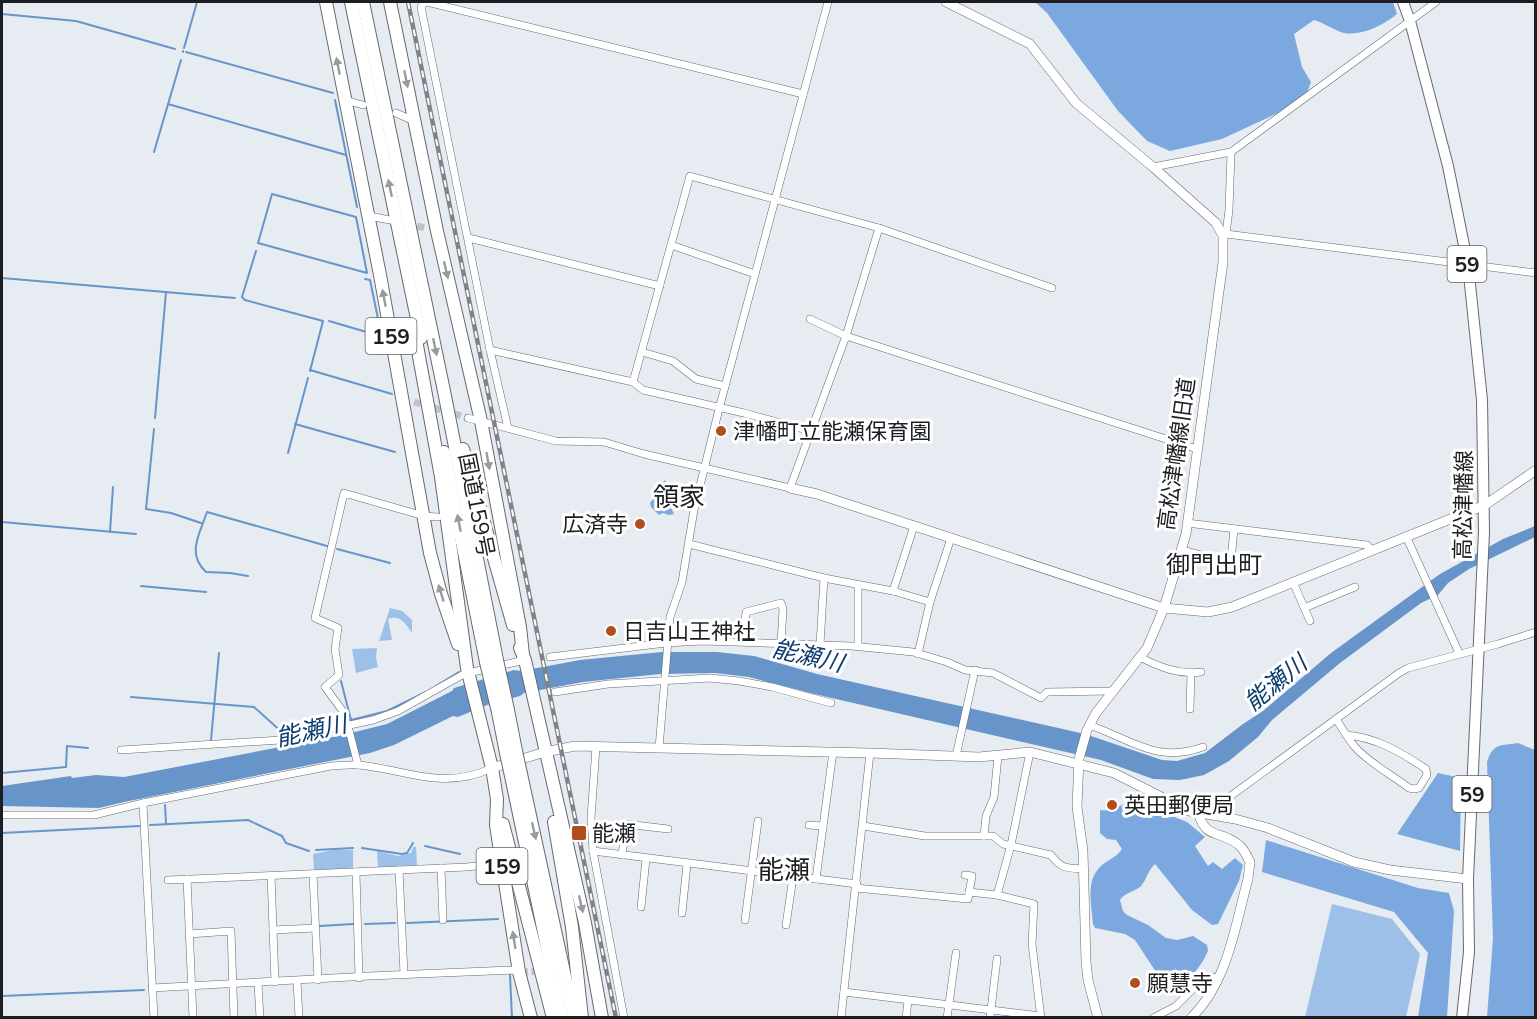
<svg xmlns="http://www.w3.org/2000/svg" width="1537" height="1019" viewBox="0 0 1537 1019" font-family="Mulish,'Noto Sans JP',sans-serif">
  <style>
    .green { fill: #9dc0e9 }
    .forest { fill: #7ba9df }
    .water { fill: #6795ca }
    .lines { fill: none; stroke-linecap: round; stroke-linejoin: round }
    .stream { stroke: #6795ca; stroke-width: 2 }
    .street-tunnel { stroke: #bec3c9; stroke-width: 7; stroke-dasharray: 7 3.5; stroke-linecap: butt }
    .street-casing { stroke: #65696f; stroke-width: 8 }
    .secondary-casing { stroke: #65696f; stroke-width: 10 }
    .primary-casing { stroke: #65696f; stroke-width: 12 }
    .highway-casing { stroke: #65696f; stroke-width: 14 }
    .street { stroke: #fff; stroke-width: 7 }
    .secondary { stroke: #fff; stroke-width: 9 }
    .primary { stroke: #fff; stroke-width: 10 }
    .highway { stroke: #fff; stroke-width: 12 }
    .rail-casing { stroke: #7f8388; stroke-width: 4.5 }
    .rail { stroke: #fff; stroke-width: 2; stroke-dasharray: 7; stroke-linecap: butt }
    .highway-bridge-casing { stroke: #65696f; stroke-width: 14; stroke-linecap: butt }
    .highway-bridge { stroke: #fff; stroke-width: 12 }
    .oneway { fill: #999a9b }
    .poi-dot { fill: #b14c1c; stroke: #fff; stroke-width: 2 }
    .labels { text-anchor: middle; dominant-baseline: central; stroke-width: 6; stroke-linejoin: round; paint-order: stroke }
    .shield { fill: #fff; stroke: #606264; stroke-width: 1.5 }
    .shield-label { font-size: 21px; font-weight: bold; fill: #1c1e21 }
    .poi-label { font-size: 22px; fill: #1c1e21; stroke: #fff; text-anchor: start }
    .street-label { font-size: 22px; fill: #1c1e21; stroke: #fff }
    .neighbourhood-label { font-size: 24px; fill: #1c1e21; stroke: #fff }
    .water-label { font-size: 24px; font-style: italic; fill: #0b3c6e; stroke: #fff }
    .quarter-label { font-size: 26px; fill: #1c1e21; stroke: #fff }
  </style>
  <rect width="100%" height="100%" fill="#e7ecf3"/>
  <g class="green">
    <path d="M 390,608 L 402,611 L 412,620 L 412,633 C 406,624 400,614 388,619 L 392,640 L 379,641 Z"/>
    <polygon points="377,648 376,658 378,667 356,673 352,649"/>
    <polygon points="413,847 416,847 417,865 378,867 377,851 398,856 411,853"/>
    <polygon points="333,850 353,850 353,868 314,870 313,854"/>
    <polygon points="1332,904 1392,919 1420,954 1406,1017 1305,1017"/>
  </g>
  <g class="forest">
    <path d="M 1035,2 L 1393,2 L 1397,14 C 1383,25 1363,36 1344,33 C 1338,32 1322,22 1314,20 L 1294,34 L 1302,67 L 1311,82 L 1307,93 L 1282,111 L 1222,139 L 1170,151 L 1147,141 L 1118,111 L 1047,13 Z"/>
    <path d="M 665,480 L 669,492 L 666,498 L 674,514 L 669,515 L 663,513 L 659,515 L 651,507 L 650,503 C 656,496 658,486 665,480 Z"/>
    <path d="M 1518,743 L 1535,750 L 1535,1017 L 1487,1017 L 1493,938 L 1487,762 C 1493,743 1500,746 1518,743 Z"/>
    <polygon points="1438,773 1461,778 1460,851 1397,834"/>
    <path d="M 1141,796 L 1162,812 L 1187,822 L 1205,837 L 1195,846 L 1208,866 L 1213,862 L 1222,869 L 1235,858 L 1243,865 L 1239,881 L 1218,924 L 1212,925 L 1192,910 L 1155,864 C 1148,870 1147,879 1141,886 C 1135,892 1125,892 1120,900 L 1123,911 L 1127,915 L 1148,925 L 1166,938 L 1177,940 L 1193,936 L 1207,945 L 1208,951 L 1203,961 L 1190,979 L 1185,981 L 1156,972 L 1135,940 L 1125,934 L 1095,928 L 1093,924 C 1092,905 1085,882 1100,867 C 1107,860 1116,858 1122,849 L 1116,840 L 1107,839 L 1100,833 L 1100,810 C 1116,813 1126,800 1141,796 Z"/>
    <polygon points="1266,840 1418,888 1449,893 1454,911 1447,1017 1418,1017 1428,953 1394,912 1262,872"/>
  </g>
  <polygon class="water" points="1535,526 1535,537 1469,569 1448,583 1438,595 1421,603 1340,663 1272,720 1258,737 1229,761 1204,775 1180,780 1153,779 1101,760 810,693 749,677 715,673 660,674 583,682 524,693 520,696 487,705 458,717 453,716 394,745 370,753 124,802 99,808 2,806 2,786 71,776 72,778 96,775 124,777 343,735 387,724 452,691 454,688 514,670 521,671 580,660 662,652 717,652 754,656 817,674 1085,734 1162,760 1177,761 1205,753 1243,724 1263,711 1331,653 1440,574 1503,539"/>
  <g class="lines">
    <g class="stream">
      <polyline points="2,14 76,21 175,49"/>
      <polyline points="184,48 197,2"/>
      <polyline points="183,52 183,51"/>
      <polyline points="186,52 333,93"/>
      <polyline points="335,100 357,207"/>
      <polyline points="168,104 346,155"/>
      <polyline points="154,152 181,60"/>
      <polygon points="272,194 356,217 367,273 258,243"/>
      <polyline points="2,278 235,298"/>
      <polyline points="365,279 370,280 381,333"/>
      <polyline points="242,297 245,300 323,321 310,371"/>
      <polyline points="242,297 256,251"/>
      <polyline points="329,321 380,336"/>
      <polyline points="310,370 392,394"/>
      <polyline points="155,418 166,292"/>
      <polyline points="295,424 395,452"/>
      <polyline points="154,429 146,509 171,513 201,523"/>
      <polyline points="288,453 308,378"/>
      <polyline points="2,522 136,534"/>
      <polyline points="110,532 113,487"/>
      <polyline points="337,549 390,563"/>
      <path d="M 248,576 L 230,573 L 206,572 C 186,554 200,533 207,512 L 327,546"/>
      <polyline points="141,586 206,592"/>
      <polyline points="341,681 351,720 387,711 426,692"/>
      <polyline points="436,686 459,672"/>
      <polyline points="131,697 254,707 284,734"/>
      <polyline points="211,740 219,653"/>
      <polyline points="2,773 66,767 67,746 88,748"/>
      <polyline points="165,805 166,824"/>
      <polyline points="150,825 248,820 282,836 286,843 309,851"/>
      <polyline points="2,833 140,826"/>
      <polyline points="425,846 460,854"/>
      <polyline points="362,848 402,854 407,853 413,843"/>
      <polyline points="316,850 353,848"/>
      <polyline points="407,923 498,919"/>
      <polyline points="365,924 395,923"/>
      <polyline points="320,926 353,924"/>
      <polyline points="510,975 512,1018"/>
      <polyline points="2,996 144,990"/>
    </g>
    <g class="street-tunnel">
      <polyline points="407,224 426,228"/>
      <polyline points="414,402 468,418"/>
      <polyline points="521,972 543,971"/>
    </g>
    <defs>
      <g id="street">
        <polyline points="425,2 421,7 490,350 633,382 690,176 879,228 846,336 790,488 644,454 604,442 556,441 468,418"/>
        <polyline points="427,2 803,94"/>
        <polyline points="345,100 363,105"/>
        <polyline points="396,113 414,121"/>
        <polyline points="1153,167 1231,152 1436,2"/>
        <polyline points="369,216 390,220"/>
        <polyline points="879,228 1052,288"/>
        <polyline points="1226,234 1536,273"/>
        <polyline points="1223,236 1226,234 1229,210 1231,152"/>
        <polyline points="469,238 660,286"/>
        <polyline points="671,245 755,274"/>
        <polyline points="810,319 846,336 1197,449"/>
        <polyline points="490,350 508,428"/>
        <polyline points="642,352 673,361 696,379 725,386"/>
        <polyline points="633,382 643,390 744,413 811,431"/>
        <polyline points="1187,523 1367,545 1371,550"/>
        <polyline points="1406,536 1459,653"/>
        <polyline points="689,544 824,578 893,591 930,602"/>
        <polyline points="1181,550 1229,562 1231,560 1234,529"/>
        <polyline points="1293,582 1310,621"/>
        <polyline points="893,591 914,526"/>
        <polyline points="1304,608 1355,587"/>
        <polyline points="743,641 746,612 781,603 783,609 781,643"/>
        <polyline points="820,645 824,578"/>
        <polyline points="858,647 858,585"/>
        <polyline points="918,654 930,602 951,538"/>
        <polyline points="550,657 666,643 703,641 852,646 913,652 947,662 965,670 993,673 1041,698 1047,692 1113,691"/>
        <path d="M 1140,657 C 1159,667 1179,675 1201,672"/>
        <polyline points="555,692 608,684 710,678 739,681 772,687 831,703"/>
        <polyline points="1190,709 1191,673"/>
        <path d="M 1336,719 C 1342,728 1348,739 1355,747 C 1369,763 1392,775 1409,788 L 1414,789 L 1419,788 L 1427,775 L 1426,769 C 1402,753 1376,737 1346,735"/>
        <path d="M 1089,725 C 1131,739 1156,764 1203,747"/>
        <polyline points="596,747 591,818 593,851 857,884"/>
        <polyline points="659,748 670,617 682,582 694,510 719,409 828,2"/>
        <polyline points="121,750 280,740 373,720 398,711 464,674 525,660"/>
        <polyline points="956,756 975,670"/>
        <polyline points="358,765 349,730 342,710 325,687 339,675 335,649 338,628 315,618 344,493 424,516 438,517"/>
        <polyline points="143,803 154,1018"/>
        <polyline points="1199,812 1217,806 1399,673 1408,668 1498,644 1536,632"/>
        <path d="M 2,815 L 94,815 L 143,803 L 331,766 C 341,766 350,764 359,765 C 408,770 443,791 492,768"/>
        <polyline points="809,825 823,826"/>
        <path d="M 863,826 L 925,836 L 993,836 L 1003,844 L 1051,855 C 1061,869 1067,868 1084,869"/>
        <polyline points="984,836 986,816 994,797 998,756"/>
        <polyline points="593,851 624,1018"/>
        <polyline points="622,855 626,824 668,829"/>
        <polyline points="441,868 443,920"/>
        <polyline points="399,870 404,974"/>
        <polyline points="356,872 359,978"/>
        <polyline points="313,874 318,980"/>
        <polyline points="271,876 275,982"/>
        <polyline points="187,879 193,1018"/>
        <polyline points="816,879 833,752"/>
        <polyline points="168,880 467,867 502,863"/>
        <polyline points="856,888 968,899 972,876 965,875"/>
        <polyline points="969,892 997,895 1034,904 1032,944 1041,1018"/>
        <polyline points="997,895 1011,845 1030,752"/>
        <polyline points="641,907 646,859"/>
        <polyline points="682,913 687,864"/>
        <polyline points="745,920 758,821"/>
        <polyline points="786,925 793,877"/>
        <polyline points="273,930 315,928"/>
        <polyline points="189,934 231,931 234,1018"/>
        <polyline points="297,981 299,1018"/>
        <polyline points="258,983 260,1018"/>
        <polyline points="152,988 369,976 513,970 521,972"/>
        <polyline points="844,992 1041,1016"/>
        <polyline points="841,1018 870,753"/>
        <polyline points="906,1018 908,1001"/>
        <polyline points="947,1018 956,953"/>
        <polyline points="990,1018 997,959"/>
        <polyline points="1153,1018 1176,1006 1204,978 1210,976 1218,979"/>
      </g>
      <g id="secondary">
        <polyline points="946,2 1030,44 1076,103 1153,167 1216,223 1223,236 1223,262 1186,534 1164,608 1147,648 1096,713 1087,730 1079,759 1077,807 1083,851 1086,962 1088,980 1098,1018"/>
        <polyline points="790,488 817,494 1164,608 1208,612 1232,607 1485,505 1536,470"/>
        <polyline points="492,768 545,752 575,746 870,753 979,757 1030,752 1114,773 1189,811 1235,819 1268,828 1354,862 1390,870 1468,879"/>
        <path d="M 1191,1018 C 1228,982 1235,926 1248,879 L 1250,862 C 1247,856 1244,849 1239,845 C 1220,829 1206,841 1198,812"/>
      </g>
      <polyline id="primary" points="1403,2 1410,21 1448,166 1468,265 1482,400 1484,532 1468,879 1469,952 1462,1018"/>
      <g id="highway">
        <polyline points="326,2 380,275 430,553 441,594 458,644"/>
        <polyline points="351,2 421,338"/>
        <polyline points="363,2 444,391 497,660"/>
        <polyline points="390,2 437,231 481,421 520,627 523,655"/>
        <polyline points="420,330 416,340 441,477 467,668 492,768 497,799 496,825 519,972 531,1018"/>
        <polyline points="463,449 513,625"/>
        <polyline points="444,452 486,662"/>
        <polyline points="520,648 525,660 585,923 602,1018"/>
        <polyline points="508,710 516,751"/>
        <polyline points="498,712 506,753"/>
        <polyline points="521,774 574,1018"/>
        <polyline points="511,776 562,1018"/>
        <polyline points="554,822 572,927 582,1018"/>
        <polyline points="503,824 553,1018"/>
      </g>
    </defs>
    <use href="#street" class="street-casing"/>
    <use href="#secondary" class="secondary-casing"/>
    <use href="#primary" class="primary-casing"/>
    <use href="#highway" class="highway-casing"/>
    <use href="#street" class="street"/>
    <use href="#secondary" class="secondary"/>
    <use href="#primary" class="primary"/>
    <use href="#highway" class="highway"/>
    <defs>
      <polyline id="rail" points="408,2 616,1018"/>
    </defs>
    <use href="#rail" class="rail-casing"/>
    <use href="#rail" class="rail"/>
    <defs>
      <g id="highway-bridge">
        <polyline points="497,660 508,710"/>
        <polyline points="486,662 498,712"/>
        <polyline points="516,751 521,774"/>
        <polyline points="506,753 511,776"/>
      </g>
    </defs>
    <use href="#highway-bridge" class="highway-bridge-casing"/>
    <use href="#highway-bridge" class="highway-bridge"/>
  </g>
  <defs><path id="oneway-solid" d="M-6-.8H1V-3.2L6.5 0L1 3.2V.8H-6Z" transform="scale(1.5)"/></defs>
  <g class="oneway">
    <use href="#oneway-solid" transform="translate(338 66) rotate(-101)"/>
    <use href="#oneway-solid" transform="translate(406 79) rotate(79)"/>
    <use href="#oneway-solid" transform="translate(390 188) rotate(-102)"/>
    <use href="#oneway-solid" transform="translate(446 270) rotate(77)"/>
    <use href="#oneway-solid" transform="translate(384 298) rotate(-101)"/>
    <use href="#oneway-solid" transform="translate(435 347) rotate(78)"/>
    <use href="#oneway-solid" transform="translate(488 461) rotate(80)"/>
    <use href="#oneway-solid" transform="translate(459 523) rotate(-101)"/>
    <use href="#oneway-solid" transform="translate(441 593) rotate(-107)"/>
    <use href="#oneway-solid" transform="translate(534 831) rotate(77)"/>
    <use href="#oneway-solid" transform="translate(581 904) rotate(77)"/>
    <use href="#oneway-solid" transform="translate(514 940) rotate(-99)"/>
  </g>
  <g class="poi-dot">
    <circle cx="721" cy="431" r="6"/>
    <circle cx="640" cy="524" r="6"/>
    <circle cx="611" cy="631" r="6"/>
    <circle cx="1112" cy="805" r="6"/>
    <rect x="571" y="825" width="16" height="16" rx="3"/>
    <circle cx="1135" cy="983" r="6"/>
  </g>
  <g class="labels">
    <g class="shield">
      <rect x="1447.5" y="246" width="39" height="36" rx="4.5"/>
      <rect x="365.5" y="318" width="51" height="36" rx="4.5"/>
      <rect x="1452.5" y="776" width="39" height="36" rx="4.5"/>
      <rect x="476.5" y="848" width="51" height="36" rx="4.5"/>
    </g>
    <g class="shield-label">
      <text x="1467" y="264">59</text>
      <text x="391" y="336">159</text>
      <text x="1472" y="794">59</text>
      <text x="502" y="866">159</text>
    </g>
    <g class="poi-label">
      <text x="733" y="431">津幡町立能瀬保育園</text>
      <text x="628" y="524" text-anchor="end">広済寺</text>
      <text x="623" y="631">日吉山王神社</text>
      <text x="1124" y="805">英田郵便局</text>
      <text x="592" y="833">能瀬</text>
      <text x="1147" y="983">願慧寺</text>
    </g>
    <g class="street-label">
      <text transform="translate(1176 454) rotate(-82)">高松津幡線旧道</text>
      <text transform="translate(477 505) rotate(79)">国道159号</text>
      <text transform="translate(1463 505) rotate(-89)">高松津幡線</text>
    </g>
    <g class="neighbourhood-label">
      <text x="1214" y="564">御門出町</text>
    </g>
    <g class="water-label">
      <text transform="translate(808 655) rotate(13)">能瀬川</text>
      <text transform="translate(1275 682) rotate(-39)">能瀬川</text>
      <text transform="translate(311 730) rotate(-12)">能瀬川</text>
    </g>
    <g class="quarter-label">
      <text x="679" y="496">領家</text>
      <text x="784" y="869">能瀬</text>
    </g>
  </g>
  <rect width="1537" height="1019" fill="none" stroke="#1c1e21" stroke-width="6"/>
</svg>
